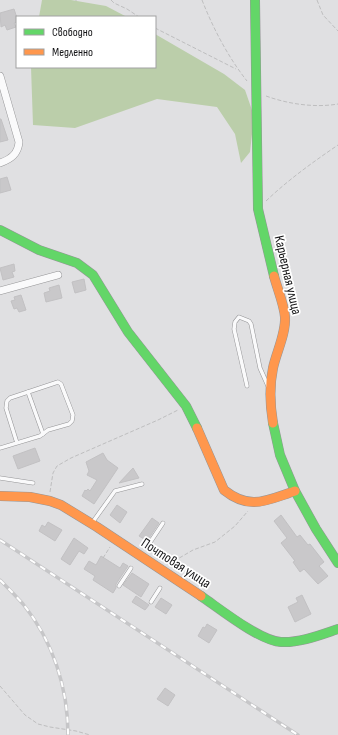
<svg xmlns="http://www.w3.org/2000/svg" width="338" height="735" viewBox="0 0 338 735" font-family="'Sofia Sans Condensed',sans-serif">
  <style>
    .green { fill: #bbceaa }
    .building { fill: #c9c8ca; stroke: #c2c1c3 }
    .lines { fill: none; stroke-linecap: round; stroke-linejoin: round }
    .lane-casing { stroke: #959597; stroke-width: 4.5 }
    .street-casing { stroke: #959597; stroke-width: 8 }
    .fast-casing { stroke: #959597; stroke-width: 10 }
    .slow-casing { stroke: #959597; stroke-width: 10 }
    .path { stroke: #bebebf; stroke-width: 1; stroke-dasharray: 4 2; stroke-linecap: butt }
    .lane { stroke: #fafafb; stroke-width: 3.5 }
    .street { stroke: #fafafb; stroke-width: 7 }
    .fast { stroke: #63d668; stroke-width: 9 }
    .slow { stroke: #ff974d; stroke-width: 9 }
    .rail-casing { stroke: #c6c6c8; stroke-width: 3.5 }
    .rail { stroke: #fff; stroke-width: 2; stroke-dasharray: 6; stroke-linecap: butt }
    .labels { text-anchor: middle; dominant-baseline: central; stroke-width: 3.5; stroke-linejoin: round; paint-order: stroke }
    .street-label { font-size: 14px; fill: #151517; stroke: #fff }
  </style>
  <rect width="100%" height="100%" fill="#e0e0e2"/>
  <g class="green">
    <polygon points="42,0 71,0 106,6 127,17 39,17"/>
    <polygon points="155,34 224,74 245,90 254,116 250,152 241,163 235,134 217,107 157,99 75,128 33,125 31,67 155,67"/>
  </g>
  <g class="building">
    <polygon points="14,9 17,18 17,22 14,23 16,27 7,30 5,25 1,27 0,13"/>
    <polygon points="0,119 1,119 8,140 0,142"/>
    <polygon points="7,177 11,190 0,193 0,179"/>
    <polygon points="14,264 15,271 12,272 14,277 3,280 0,268"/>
    <polygon points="84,279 86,290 75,293 72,282"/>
    <polygon points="59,285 62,298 46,302 44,293 50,291 49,288"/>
    <polygon points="21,295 26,310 19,312 17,308 14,309 11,301 15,300 14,297"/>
    <polygon points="35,448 40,461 18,469 13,456"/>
    <polygon points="103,453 107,460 118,468 94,504 82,496 85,490 86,491 88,489 90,491 97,480 87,475 89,471 86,462"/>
    <polygon points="133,468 139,478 119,483"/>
    <polygon points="117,505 127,512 120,523 110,515"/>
    <polygon points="281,515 297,537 300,535 308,545 310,544 324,562 319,566 328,576 318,584 304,569 300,572 293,562 295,561 281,543 287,538 274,521"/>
    <polygon points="152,518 159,523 147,541 139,536"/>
    <polygon points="48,522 62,530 55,541 39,531 42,525 45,527"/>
    <polygon points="74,538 88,548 84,554 79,551 70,565 61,559"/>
    <polygon points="101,556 120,568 123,563 128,566 116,584 116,588 113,593 93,580 95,576 84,569 89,561 96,565"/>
    <polygon points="132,573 149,584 141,597 123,585"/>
    <polygon points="302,595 311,614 295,622 288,607 298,602 296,598"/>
    <polygon points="136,596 149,605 145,610 132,602"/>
    <polygon points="161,598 172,605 166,614 155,607"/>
    <polygon points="207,624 217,630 209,643 198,636 203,627 205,628"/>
    <polygon points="165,688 175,695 168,706 157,699"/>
  </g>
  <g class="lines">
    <defs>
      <g id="lane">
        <polyline points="247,386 234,329 235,322 239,317 249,321 251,324 260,368 268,386"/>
        <polyline points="28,392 43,434"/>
        <polyline points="0,448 40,436 48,430 69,424 72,421 73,415 61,384 58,382 10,398 7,401 6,408 17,443"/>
        <polyline points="0,478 33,483"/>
        <polyline points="92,523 115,491 142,484"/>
        <polyline points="147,547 163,523"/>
        <polyline points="119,586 131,568"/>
        <polyline points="151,602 160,588"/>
      </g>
      <g id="street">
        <path d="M 0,76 L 19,142 C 18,154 11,159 0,163"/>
        <polyline points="0,291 58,275"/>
      </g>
      <g id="fast">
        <polyline points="255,0 258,209 274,276"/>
        <polyline points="0,230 39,250 77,263 93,275 128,332 186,406 197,428"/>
        <polyline points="273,423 280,455 295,491 316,529 338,563"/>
        <path d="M 201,596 C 220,609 260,641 281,642 C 300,643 320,635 338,629"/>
      </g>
      <g id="slow">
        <path d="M 273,423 C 270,405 269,387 273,368 C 276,353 286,334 285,317 C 284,304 277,288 274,276"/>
        <path d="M 197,428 L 224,490 C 250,511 267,500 295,491"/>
        <polyline points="0,496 30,497 50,501 61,505 97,527 201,596"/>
      </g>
    </defs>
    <use href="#lane" class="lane-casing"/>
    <use href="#street" class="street-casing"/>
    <use href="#fast" class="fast-casing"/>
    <use href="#slow" class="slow-casing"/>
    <g class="path">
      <polyline points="75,0 77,0"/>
      <polyline points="111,0 114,3 127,9 139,17"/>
      <path d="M 202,0 C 213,28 228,57 247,81"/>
      <polyline points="317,0 323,15 338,31"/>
      <polyline points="155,28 236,69"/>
      <path d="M 266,96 C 288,104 315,108 338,104"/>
      <path d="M 266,201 C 288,180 313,162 338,145"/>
      <polyline points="50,492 53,473 57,466 71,458 158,420 178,410"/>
      <polyline points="103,558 110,547"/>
      <polyline points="169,564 193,550 215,542 235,526 248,511"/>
      <polyline points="0,686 25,715 38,724 50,727 76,731 90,735"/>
    </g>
    <use href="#lane" class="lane"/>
    <use href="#street" class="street"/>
    <use href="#fast" class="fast"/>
    <use href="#slow" class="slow"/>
    <defs>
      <g id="rail">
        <polyline points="0,540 298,735"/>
        <path d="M 0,580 C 8,588 16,596 23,604 C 53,641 68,688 68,735"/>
      </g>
    </defs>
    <use href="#rail" class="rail-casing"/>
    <use href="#rail" class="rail"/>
  </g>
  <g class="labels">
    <g class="street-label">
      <text transform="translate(288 275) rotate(77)">Карьерная улица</text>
      <text transform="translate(176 563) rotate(33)">Почтовая улица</text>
    </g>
  </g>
  <rect x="16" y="16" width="140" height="52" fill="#ffffff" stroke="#a1a1a2"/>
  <rect x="24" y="29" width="20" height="6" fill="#63d668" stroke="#a1a1a2"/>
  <text x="52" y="36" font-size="12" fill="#151517">Свободно</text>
  <rect x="24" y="49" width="20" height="6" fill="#ff974d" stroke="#a1a1a2"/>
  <text x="52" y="56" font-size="12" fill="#151517">Медленно</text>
</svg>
